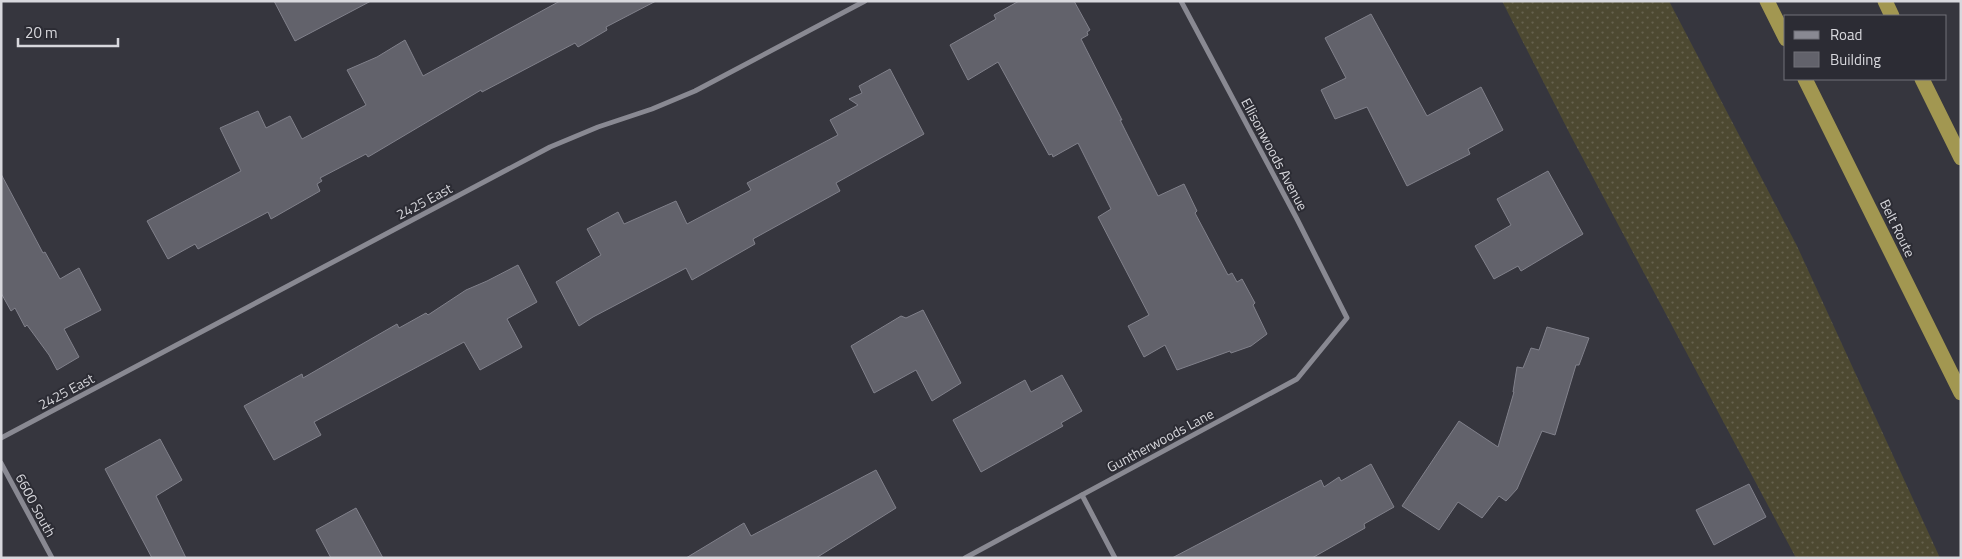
<svg xmlns="http://www.w3.org/2000/svg" width="1962" height="559" viewBox="0 0 1962 559" font-family="'Titillium Web',sans-serif">
  <style>
    .grass { fill: url(#grass-dots) }
    .building { fill: #62626b; stroke: #81818b }
    .lines { fill: none; stroke-linecap: round; stroke-linejoin: round }
    .street { stroke: #898992; stroke-width: 5 }
    .highway { stroke: #a29751; stroke-width: 15 }
    .labels { text-anchor: middle; dominant-baseline: central; stroke-width: 4; stroke-linejoin: round; paint-order: stroke }
    .street-label { font-size: 14px; fill: #d8d8dd; stroke: #2c2c34 }
  </style>
  <defs>
    <pattern id="grass-dots" width="8" height="8" patternUnits="userSpaceOnUse" patternTransform="scale(1.25)"><rect width="8" height="8" fill="#4d4931"/><path d="M2 2h.1M6 6h.1" fill="none" stroke="#66624e" stroke-width="1.8" stroke-linecap="round"/></pattern>
  </defs>
  <rect width="100%" height="100%" fill="#36363e"/>
  <polygon class="grass" points="1502,1 1669,1 1797,246 1940,558 1796,558 1572,138"/>
  <g class="building">
    <polygon points="274,1 371,1 295,41"/>
    <polygon points="560,1 656,1 606,27 607,30 578,47 575,43 482,92 481,90 368,157 366,154 320,178 322,181 317,184 320,191 271,219 268,212 198,249 195,244 168,259 147,221 241,171 220,128 258,111 266,128 290,116 302,139 366,105 347,70 377,57 405,40 423,76"/>
    <polygon points="1019,1 1074,1 1090,30 1087,32 1088,35 1081,39 1122,120 1120,120 1158,196 1184,184 1197,211 1195,213 1228,275 1232,273 1237,282 1242,279 1255,303 1253,305 1267,334 1251,346 1231,353 1230,351 1177,370 1165,345 1144,357 1128,326 1149,315 1098,217 1111,209 1078,143 1053,157 1052,154 1049,155 998,62 968,80 950,45 996,19 994,15"/>
    <polygon points="1371,14 1427,116 1481,87 1503,130 1468,149 1470,154 1407,186 1367,107 1335,119 1321,90 1346,78 1325,38"/>
    <polygon points="890,69 924,134 836,183 840,191 753,239 755,244 692,280 686,268 593,317 579,326 556,282 601,255 587,229 618,212 624,224 676,201 687,224 751,190 747,183 838,135 830,120 858,105 849,99 862,93 859,86"/>
    <polygon points="1548,171 1583,234 1521,271 1518,266 1494,279 1475,246 1511,225 1497,199"/>
    <polygon points="1,174 43,253 45,252 60,279 79,268 101,310 64,329 79,357 57,370 49,355 27,325 25,327 15,308 11,311 1,293"/>
    <polygon points="518,265 537,302 507,319 522,347 480,370 464,342 314,422 321,435 274,460 244,406 302,374 303,378 397,324 399,328 426,313 428,315 466,290 487,281"/>
    <polygon points="923,310 961,383 932,401 916,370 874,393 851,346 901,316 906,318"/>
    <polygon points="1547,327 1589,338 1579,365 1576,365 1555,435 1542,431 1517,489 1506,501 1499,496 1482,518 1458,502 1439,530 1402,506 1459,421 1498,447 1514,392 1513,392 1517,367 1523,368 1531,348 1539,350"/>
    <polygon points="1062,375 1082,411 1061,423 1063,426 981,472 953,420 1025,380 1031,392"/>
    <polygon points="160,439 182,480 156,496 186,558 152,558 105,469"/>
    <polygon points="1371,464 1394,507 1364,524 1365,528 1312,558 1172,558 1321,480 1324,487 1339,477 1341,481"/>
    <polygon points="876,470 896,508 816,558 686,558 744,523 751,536"/>
    <polygon points="1749,484 1766,517 1714,545 1696,510"/>
    <polygon points="356,508 383,558 331,558 316,530"/>
  </g>
  <g class="lines">
    <g class="street">
      <polyline points="1,438 550,147 598,127 652,109 695,91 865,1"/>
      <polyline points="1,463 52,558"/>
      <polyline points="1082,495 1115,558"/>
      <polyline points="965,558 1297,379 1347,318 1297,219 1181,1"/>
    </g>
    <g class="highway">
      <polyline points="1767,1 1786,39"/>
      <polyline points="1885,1 1892,16"/>
      <polyline points="1805,79 1961,393"/>
      <polyline points="1922,79 1961,158"/>
    </g>
  </g>
  <g class="labels">
    <g class="street-label">
      <text transform="translate(1275 154) rotate(62)">Ellisonwoods Avenue</text>
      <text transform="translate(424 201) rotate(-28)">2425 East</text>
      <text transform="translate(1898 228) rotate(64)">Belt Route</text>
      <text transform="translate(66 391) rotate(-28)">2425 East</text>
      <text transform="translate(1160 440) rotate(-28)">Guntherwoods Lane</text>
      <text transform="translate(36 505) rotate(62)">6600 South</text>
    </g>
  </g>
  <rect width="1962" height="559" fill="none" stroke="#d8d8dd" stroke-width="5"/>
  <rect x="1784" y="15" width="162" height="65" fill="#2c2c34" stroke="#717178"/>
  <rect x="1794" y="31" width="25" height="8" fill="#898992" stroke="#717178"/>
  <text x="1830" y="40" font-size="15" fill="#d8d8dd">Road</text>
  <rect x="1794" y="52" width="25" height="15" fill="#62626b" stroke="#717178"/>
  <text x="1830" y="65" font-size="15" fill="#d8d8dd">Building</text>
  <path d="M18 38v8h100v-8" fill="none" stroke="#d8d8dd" stroke-width="2.5"/>
  <text x="25" y="38" font-size="15" fill="#d8d8dd" stroke="#2c2c34" stroke-width="4" paint-order="stroke">20 m</text>
</svg>
